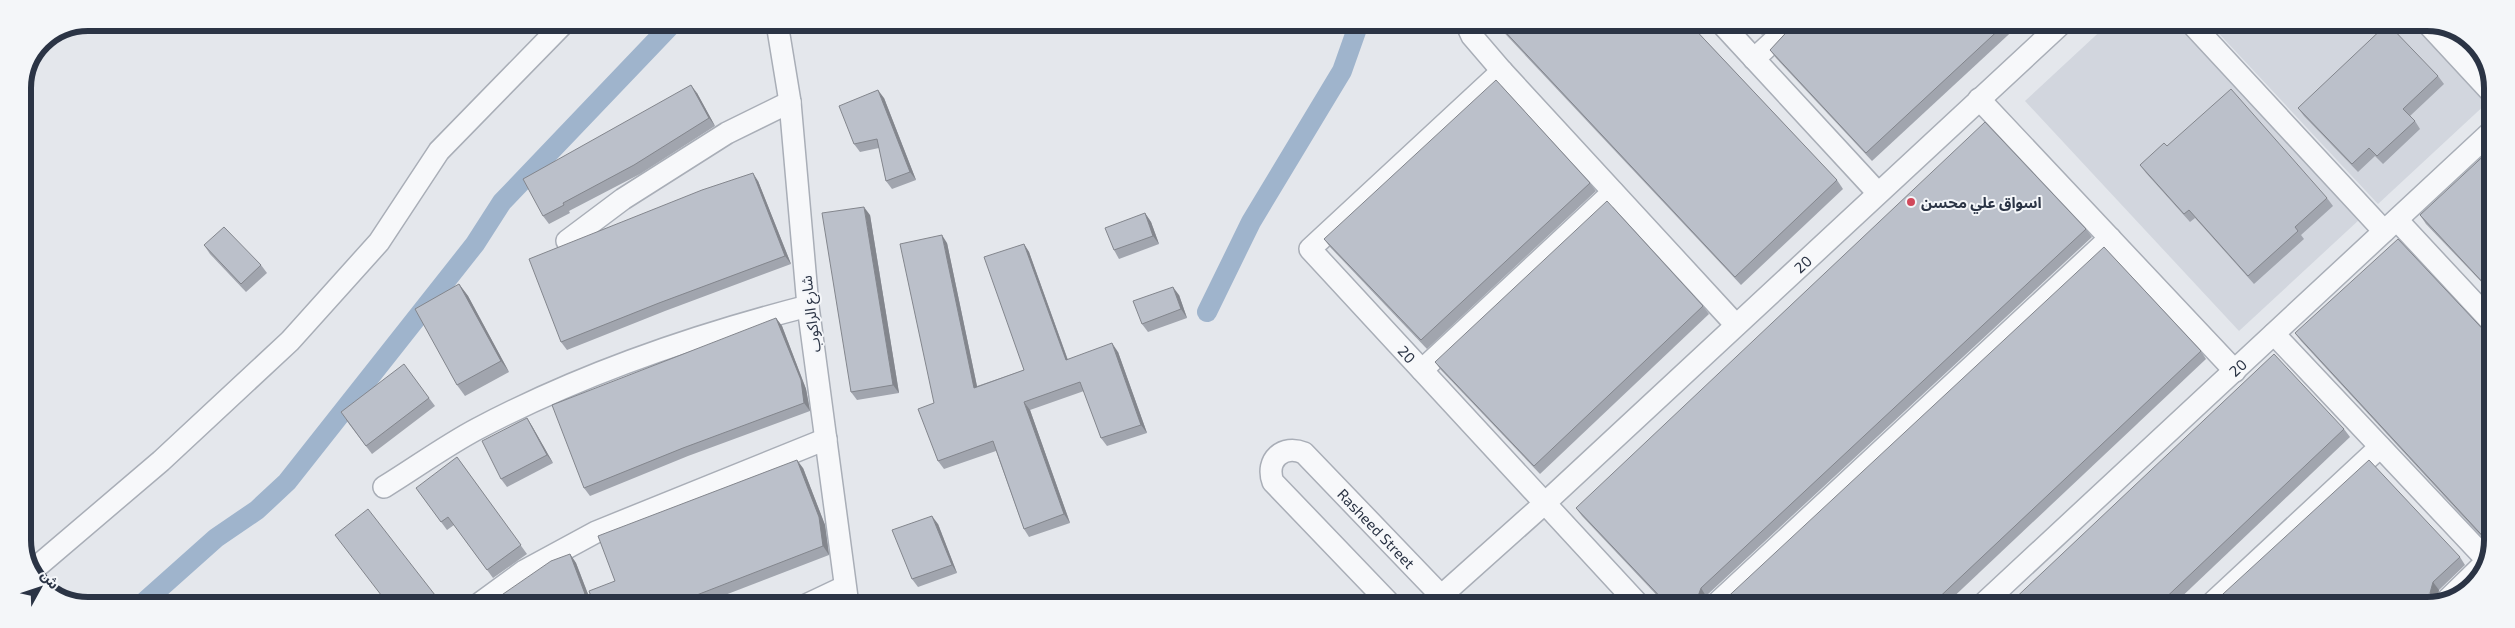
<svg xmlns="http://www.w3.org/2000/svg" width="2515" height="628" viewBox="0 0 2515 628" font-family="'Exo 2','Noto Sans Arabic',sans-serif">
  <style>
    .built { fill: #d2d6de }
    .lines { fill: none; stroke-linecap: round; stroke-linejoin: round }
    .canal { stroke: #9fb4cc; stroke-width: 20 }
    .minor-casing { stroke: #a9aeb7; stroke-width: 24 }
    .minor { stroke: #f7f8fa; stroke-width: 21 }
    .wall { fill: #a1a5ae }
    .shaded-wall { fill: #83868d }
    .building { fill: #bbc0ca; stroke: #83868d }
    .poi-dot { fill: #d1495b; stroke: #f4f6f9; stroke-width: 2 }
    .labels { text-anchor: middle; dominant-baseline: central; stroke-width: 4; stroke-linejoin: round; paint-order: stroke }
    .poi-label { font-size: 15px; font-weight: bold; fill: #2b3445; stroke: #f4f6f9; text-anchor: start }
    .street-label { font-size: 15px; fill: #2b3445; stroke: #f4f6f9 }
    .rim { fill: none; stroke: #2b3445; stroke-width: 6 }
  </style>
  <rect width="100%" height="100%" fill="#e4e7ec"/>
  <g class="built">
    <polygon points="2108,24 2179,24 2360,219 2239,331 2025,101"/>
    <polygon points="2210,24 2416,24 2489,101 2378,204"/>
  </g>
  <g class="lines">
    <g class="canal">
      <polyline points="1207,312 1251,222 1342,71 1359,23"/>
      <polyline points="142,604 216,538 257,510 287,482 475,244 502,202 673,23"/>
    </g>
    <defs>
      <g id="minor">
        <polyline points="777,23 790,102 808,306 848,605"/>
        <polyline points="1466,23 1472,36 1502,71 1736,325"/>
        <polyline points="1721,23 1878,193"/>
        <polyline points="2192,24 2384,231"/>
        <polyline points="2428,24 2492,93"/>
        <polyline points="1754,59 1793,23"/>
        <path id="s1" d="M 1502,71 L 1310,249 L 1639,605"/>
        <polyline points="1979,99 2235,371"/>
        <polyline points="2397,220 2492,322"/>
        <polyline points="567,241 623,199 727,133 790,102"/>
        <polyline points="2274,334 2487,560"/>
        <polyline points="1422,370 1613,192"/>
        <path d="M 384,487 C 415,468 445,446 477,429 C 581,374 695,335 808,306"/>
        <polyline points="33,570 161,461 290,341 379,242 439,151 564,23"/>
        <path id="s2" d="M 1441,596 L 1545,503 L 2061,24"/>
        <polyline points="2448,599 2486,562"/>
        <polyline points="479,604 524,571 596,532 826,439"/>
        <polyline points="806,605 844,587"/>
        <path id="s3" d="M 1391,605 L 1273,482 C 1265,460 1283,444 1304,453 L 1450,605"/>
        <polyline points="1715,605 2110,238"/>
        <path id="s4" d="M 1982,605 L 2492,131"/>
        <polyline points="2210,605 2380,447"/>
      </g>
    </defs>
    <use href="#minor" class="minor-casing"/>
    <use href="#minor" class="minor"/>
  </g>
  <g class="wall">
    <polygon points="1495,23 1689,23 1837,180 1843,189 1741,285"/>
    <polygon points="1752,23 1775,23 1762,35"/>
    <polygon points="1795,23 2020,24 1872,161 1776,58 1770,50"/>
    <polygon points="2438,76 2444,84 2410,116 2415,121 2420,129 2383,164 2375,156 2358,172 2304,116 2298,108"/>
    <polygon points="697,93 715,126 640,174 569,211 570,213 549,224 543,216"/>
    <polygon points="884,98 916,180 892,189 886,181 879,148 860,152 854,144"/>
    <polygon points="2167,146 2327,198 2333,206 2301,235 2304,239 2254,284 2195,218 2190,222 2146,173 2140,165"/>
    <polygon points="2492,148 2492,293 2426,224 2420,215"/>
    <polygon points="758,181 791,264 665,311 567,350 561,342"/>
    <polygon points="1590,183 1596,191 1427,349 1330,247 1324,239"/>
    <polygon points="1145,213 1151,222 1159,244 1119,259 1114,250"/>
    <polygon points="870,215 899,393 857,400 851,392"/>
    <polygon points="2086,229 2092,237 1706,596 1703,605 1666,605 1582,516 1576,508"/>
    <polygon points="947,243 977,386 1024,370 1024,244 1029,252 1068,360 1118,352 1147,433 1107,446 1101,438 1084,391 1030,410 1070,523 1029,537 1024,529 996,451 944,469 938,461 934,403"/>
    <polygon points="204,245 261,265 267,273 246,292 210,254"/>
    <polygon points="459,284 468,296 509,372 465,396 457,385"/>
    <polygon points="1179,295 1187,318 1148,332 1142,324"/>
    <polygon points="1703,306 1709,314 1540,474 1441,370 1435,362"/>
    <polygon points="776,318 782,326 806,389 810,411 688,456 590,496 584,488"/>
    <polygon points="2295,333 2492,339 2491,547 2301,341"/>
    <polygon points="2201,351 2206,359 1945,605 1719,605"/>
    <polygon points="429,398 435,406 372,454 346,420"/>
    <polygon points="527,418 532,426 553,463 507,487 501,479"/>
    <polygon points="2344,429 2350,437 2173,605 2008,605"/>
    <polygon points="457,457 527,554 493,578 454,525 447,530 422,496"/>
    <polygon points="803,468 825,525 829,555 699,605 594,604"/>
    <polygon points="938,524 957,573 918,587 912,579"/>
    <polygon points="570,554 576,563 591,602 584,604 496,604"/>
    <polygon points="2460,557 2465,565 2439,590 2436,600 2211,605"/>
  </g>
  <g class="shaded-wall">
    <polygon points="691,85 697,93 715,126 709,118"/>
    <polygon points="878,90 884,98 916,180 910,172"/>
    <polygon points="753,173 758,181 791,264 785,256"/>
    <polygon points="864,207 870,215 899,393 893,385"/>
    <polygon points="1145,213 1151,222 1159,244 1153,236"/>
    <polygon points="942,235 947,243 979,396 974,388"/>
    <polygon points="1024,244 1029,252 1071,369 1066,360"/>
    <polygon points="459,284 468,296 509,372 501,361"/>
    <polygon points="1173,287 1179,295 1187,318 1181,309"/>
    <polygon points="776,318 782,326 806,389 810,411 804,403"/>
    <polygon points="1112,343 1118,352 1147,433 1141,425"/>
    <polygon points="1024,402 1030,410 1070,523 1064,514"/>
    <polygon points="527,418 532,426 553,463 547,455"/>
    <polygon points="797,460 803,468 825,525 829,555 823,546"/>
    <polygon points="932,516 938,524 957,573 952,565"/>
    <polygon points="570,554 576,563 591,602 585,594"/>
    <polygon points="2433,582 2439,590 2436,603 2430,593"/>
    <polygon points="1701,588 1706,596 1703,605 1700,605 1697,599"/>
  </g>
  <g class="building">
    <polygon points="1497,23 1689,23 1837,180 1735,277"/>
    <polygon points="1754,23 1760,23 1756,26"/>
    <polygon points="1795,23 2005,24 1866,153 1770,50"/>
    <polygon points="2387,24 2388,24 2438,76 2403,109 2415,121 2377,156 2369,148 2352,164 2298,108"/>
    <polygon points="1496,80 1590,183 1421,340 1324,239"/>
    <polygon points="691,85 709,118 634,165 563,203 564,205 543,216 523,179"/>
    <polygon points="2231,89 2327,198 2295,227 2298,231 2248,276 2189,210 2184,214 2140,165 2164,143 2167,146"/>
    <polygon points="878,90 910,172 886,181 877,139 854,144 839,106"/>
    <polygon points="1985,122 2086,229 1701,588 1697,599 1700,605 1668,605 1576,508"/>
    <polygon points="2492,148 2492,284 2488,288 2420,215"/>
    <polygon points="753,173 785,256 659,303 561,342 529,259 702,190"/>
    <polygon points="1607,201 1703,306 1534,466 1435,362"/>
    <polygon points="864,207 893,385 851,392 822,213"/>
    <polygon points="1145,213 1153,236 1114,250 1105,228"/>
    <polygon points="224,227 261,265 241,284 204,245"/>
    <polygon points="942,235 974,388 1024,370 984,257 1024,244 1066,360 1112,343 1141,425 1101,438 1080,382 1024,402 1064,514 1024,529 993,441 938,461 918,409 934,403 900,244"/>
    <polygon points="2398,239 2492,339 2491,545 2295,333"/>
    <polygon points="2104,247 2201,351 1931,605 1719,605"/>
    <polygon points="459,284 501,361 457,385 415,309"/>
    <polygon points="1173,287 1181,309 1142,324 1133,301"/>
    <polygon points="776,318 801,380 804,403 683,448 584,488 552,405"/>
    <polygon points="2274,354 2344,429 2158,605 2008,605"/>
    <polygon points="404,364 429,398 366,446 341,412"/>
    <polygon points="527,418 547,455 501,479 482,441"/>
    <polygon points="457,457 521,545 487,570 448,517 441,522 416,488"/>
    <polygon points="797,460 819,517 823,546 671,605 594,604 589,591 615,581 598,536"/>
    <polygon points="2369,460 2460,557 2433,582 2430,593 2434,600 2439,601 2427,606 2211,605"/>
    <polygon points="368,509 442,604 388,604 335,535"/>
    <polygon points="932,516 952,565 912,579 892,530"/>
    <polygon points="570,554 585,594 557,604 496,604 493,601 551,561"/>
    <polygon points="2480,571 2467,592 2455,596"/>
  </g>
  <circle class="poi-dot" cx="1911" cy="202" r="5"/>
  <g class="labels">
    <g class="poi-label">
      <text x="1921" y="202">اسواق علي محسن</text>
    </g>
    <g class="street-label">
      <text stroke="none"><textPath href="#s2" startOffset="491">20</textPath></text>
      <text transform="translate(810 314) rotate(-97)">شارع الراكوب</text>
      <text stroke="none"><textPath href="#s1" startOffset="405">20</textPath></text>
      <text stroke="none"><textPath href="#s4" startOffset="349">20</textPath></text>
      <text stroke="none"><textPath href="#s3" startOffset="331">Rasheed Street</textPath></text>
    </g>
  </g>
  <path d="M0 0H2515V628H0ZM88 31H2427A57 57 0 0 1 2484 88V540A57 57 0 0 1 2427 597H88A57 57 0 0 1 31 540V88A57 57 0 0 1 88 31Z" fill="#f4f6f9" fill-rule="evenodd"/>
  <path class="rim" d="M88 31H2427A57 57 0 0 1 2484 88V540A57 57 0 0 1 2427 597H88A57 57 0 0 1 31 540V88A57 57 0 0 1 88 31Z"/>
  <g transform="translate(40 588) rotate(50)" stroke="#f4f6f9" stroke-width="4" paint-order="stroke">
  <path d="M0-4L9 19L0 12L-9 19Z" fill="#2b3445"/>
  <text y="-8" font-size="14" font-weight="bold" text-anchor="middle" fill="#2b3445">ش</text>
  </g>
</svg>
